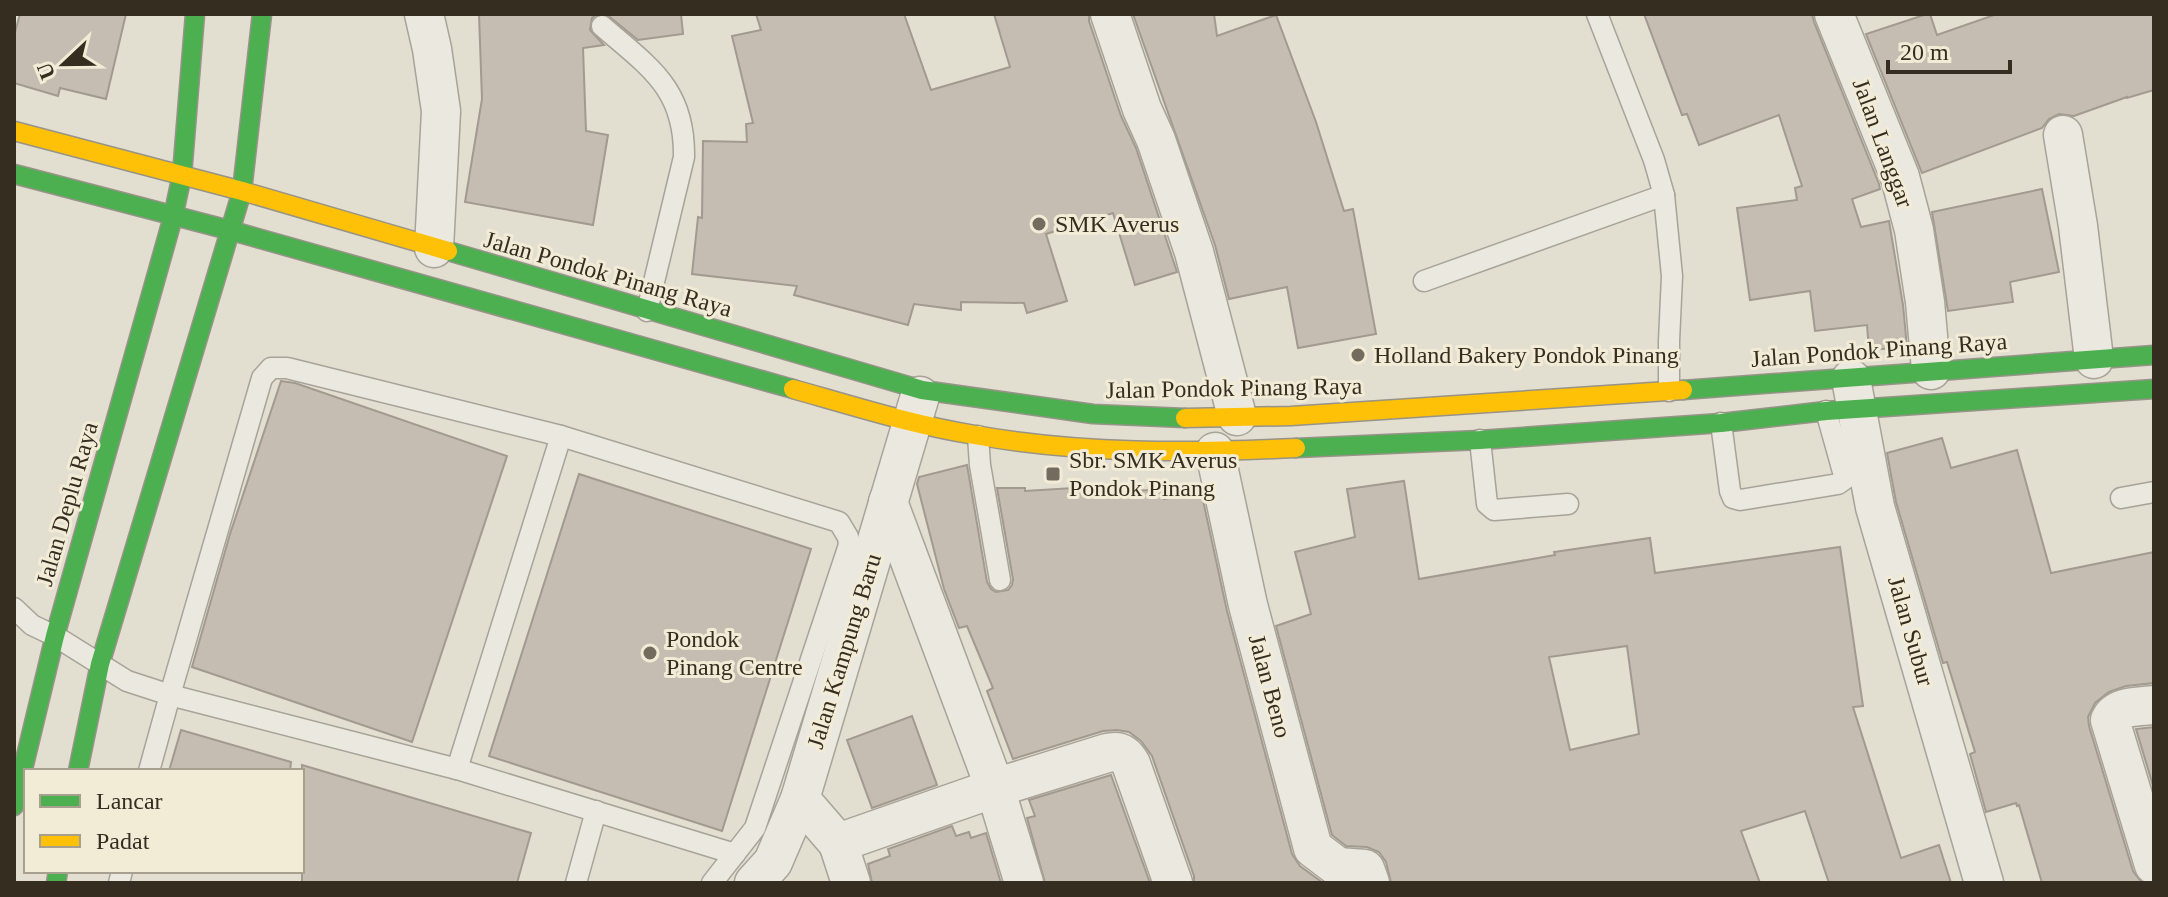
<svg xmlns="http://www.w3.org/2000/svg" width="2168" height="897" viewBox="0 0 2168 897" font-family="Georgia,serif">
  <style>
    .building { fill: #c5bdb1; stroke: #a29a8f; stroke-width: 2; fill-rule: evenodd }
    .lines { fill: none; stroke-linecap: round; stroke-linejoin: round }
    .lane-casing { stroke: #a8a398; stroke-width: 23 }
    .street-casing { stroke: #a8a398; stroke-width: 41 }
    .fast-casing { stroke: #979388; stroke-width: 21 }
    .slow-casing { stroke: #979388; stroke-width: 21 }
    .lane { stroke: #ebe8e0; stroke-width: 20 }
    .street { stroke: #ebe8e0; stroke-width: 38 }
    .fast { stroke: #4caf50; stroke-width: 18 }
    .slow { stroke: #ffc107; stroke-width: 18 }
    .poi-dot { fill: #726b5e; stroke: #f2ecd7; stroke-width: 3 }
    .labels { text-anchor: middle; dominant-baseline: central; stroke-width: 6; stroke-linejoin: round; paint-order: stroke }
    .street-label { font-size: 24px; fill: #362d21; stroke: #f2ecd7 }
    .poi-label { font-size: 24px; fill: #362d21; stroke: #f2ecd7; text-anchor: start }
  </style>
  <rect width="100%" height="100%" fill="#e2ded0"/>
  <g class="building">
    <polygon points="20,14 126,14 106,99 60,88 58,96 14,83 14,36"/>
    <polygon points="479,14 597,14 592,18 590,30 604,45 583,48 586,131 608,135 593,225 465,202 482,99"/>
    <polygon points="606,14 681,14 683,34 638,40"/>
    <polygon points="756,14 904,14 931,90 1010,67 994,14 1089,14 1089,21 1121,116 1136,148 1177,272 1135,285 1113,213 1046,234 1067,301 1027,313 1024,303 961,302 961,310 914,304 908,325 794,295 797,286 692,274 698,217 702,218 703,141 747,142 746,124 753,123 732,36 761,30"/>
    <polygon points="1133,14 1214,14 1217,36 1276,15 1316,122 1344,211 1353,209 1376,334 1298,348 1287,287 1229,299 1215,245"/>
    <polygon points="1644,14 1812,14 1814,22 1879,184 1880,189 1852,199 1861,227 1889,221 1903,305 1907,347 1869,350 1867,325 1815,331 1810,291 1750,300 1737,208 1797,200 1795,188 1802,186 1779,115 1699,145 1687,114 1682,115"/>
    <polygon points="1927,14 1930,14 1937,35 1997,14 2154,14 2154,90 2127,98 2127,97 2074,116 2059,114 2049,119 2042,128 1922,173 1866,34"/>
    <polygon points="2042,189 2059,272 2010,282 2013,302 1948,311 1932,212"/>
    <polygon points="281,381 295,383 507,456 412,742 192,667 230,534"/>
    <polygon points="1942,438 1951,468 2017,450 2051,573 2154,552 2154,683 2126,686 2109,692 2095,703 2088,717 2089,726 2133,871 2142,883 2042,883 2019,805 2017,806 2016,803 1986,812 1970,754 1975,752 1947,662 1943,663 1896,502 1887,453"/>
    <polygon points="967,465 987,582 991,589 996,592 1008,590 1012,585 1013,579 997,488 1025,488 1025,491 1106,486 1106,493 1163,489 1164,499 1201,491 1227,611 1292,854 1300,866 1323,883 1194,883 1194,876 1152,756 1141,741 1129,732 1117,730 1103,731 1013,759 987,691 993,688 967,626 959,628 944,589 917,484 919,477"/>
    <polygon points="579,474 811,549 722,831 489,756"/>
    <path d="M 1404,481 L 1419,579 L 1555,555 L 1554,552 L 1650,538 L 1655,573 L 1840,547 L 1863,706 L 1853,707 L 1901,858 L 1939,845 L 1951,883 L 1829,883 L 1805,811 L 1741,831 L 1760,883 L 1391,883 L 1386,862 L 1379,852 L 1367,847 L 1346,846 L 1332,835 L 1276,626 L 1311,614 L 1295,552 L 1355,537 L 1347,489 ZM 1627,646 L 1639,734 L 1570,750 L 1549,657 Z"/>
    <polygon points="912,716 937,785 872,808 847,740"/>
    <polygon points="2154,727 2154,789 2136,729"/>
    <polygon points="181,730 291,762 290,771 169,771"/>
    <polygon points="302,765 531,833 517,883 302,883"/>
    <polygon points="1111,775 1150,883 1045,883 1027,818 1035,816 1029,800"/>
    <polygon points="952,826 956,836 969,832 971,838 986,833 1001,883 872,883 868,864 890,856 888,849"/>
  </g>
  <g class="lines">
    <defs>
      <g id="lane">
        <polyline points="1597,14 1654,160 1664,195 1672,276 1669,341 1669,391"/>
        <path d="M 602,26 C 649,67 685,88 684,157 L 647,311"/>
        <polyline points="1424,281 1664,195"/>
        <polyline points="1721,423 1730,491 1733,498 1740,500 1838,484 1845,479 1826,411"/>
        <polyline points="978,436 980,465 1000,580"/>
        <polyline points="1480,440 1487,504 1494,510 1568,504"/>
        <polyline points="2121,498 2154,492"/>
        <polyline points="14,608 32,625 55,636 127,681 170,695 457,769 735,854"/>
        <polyline points="457,769 561,436"/>
        <polyline points="149,771 170,695 262,378 271,368 287,368 561,436 839,522 848,537 849,545 755,828 712,883"/>
        <polyline points="119,883 122,871"/>
        <polyline points="576,883 596,811"/>
      </g>
      <g id="street">
        <polyline points="424,14 432,49 441,111 434,248"/>
        <polyline points="1110,14 1142,109 1156,140 1194,252 1237,416"/>
        <polyline points="1834,14 1900,177 1914,230 1925,302 1931,370"/>
        <polyline points="2063,135 2078,226 2094,359"/>
        <polyline points="1851,379 1875,507 1984,883"/>
        <polyline points="1215,452 1248,605 1313,848 1338,867 1365,869 1370,883"/>
        <polyline points="888,502 995,788 1024,883"/>
        <path d="M 2154,705 C 2139,707 2117,705 2110,720 L 2154,865"/>
        <path d="M 800,799 L 838,843 L 995,788 L 1107,753 C 1119,750 1125,753 1131,764 L 1173,883"/>
        <polyline points="838,843 851,883"/>
        <polyline points="754,883 773,862 800,799 920,396"/>
      </g>
      <g id="fast">
        <polyline points="14,174 229,230 793,389"/>
        <polyline points="448,251 922,390 1093,414 1185,418"/>
        <polyline points="1683,390 2154,355"/>
        <polyline points="1296,448 1480,440 1721,423 1826,411 2154,389"/>
        <polyline points="78,771 100,664 242,191 262,14"/>
        <polyline points="14,806 55,636 173,217 182,175 195,14"/>
        <polyline points="56,883 58,871"/>
      </g>
      <g id="slow">
        <polyline points="14,131 242,191 448,251"/>
        <path d="M 793,389 C 853,406 913,425 975,435 C 1081,454 1190,453 1296,448"/>
        <polyline points="1185,418 1291,416 1683,390"/>
      </g>
    </defs>
    <use href="#lane" class="lane-casing"/>
    <use href="#street" class="street-casing"/>
    <use href="#fast" class="fast-casing"/>
    <use href="#slow" class="slow-casing"/>
    <use href="#lane" class="lane"/>
    <use href="#street" class="street"/>
    <use href="#fast" class="fast"/>
    <use href="#slow" class="slow"/>
  </g>
  <g class="poi-dot">
    <circle cx="1039" cy="224" r="8"/>
    <circle cx="1358" cy="355" r="8"/>
    <rect x="1045" y="466" width="16" height="16" rx="4"/>
    <circle cx="650" cy="653" r="8"/>
  </g>
  <g class="labels">
    <g class="street-label">
      <text transform="translate(1883 143) rotate(70)">Jalan Langgar</text>
      <text transform="translate(608 274) rotate(16)">Jalan Pondok Pinang Raya</text>
      <text transform="translate(1879 350) rotate(-4)">Jalan Pondok Pinang Raya</text>
      <text transform="translate(1234 388) rotate(-1)">Jalan Pondok Pinang Raya</text>
      <text transform="translate(67 504) rotate(-74)">Jalan Deplu Raya</text>
      <text transform="translate(1911 631) rotate(74)">Jalan Subur</text>
      <text transform="translate(844 651) rotate(-73)">Jalan Kampung Baru</text>
      <text transform="translate(1270 686) rotate(75)">Jalan Beno</text>
    </g>
    <g class="poi-label">
      <text x="1055" y="224">SMK Averus</text>
      <text x="1374" y="355">Holland Bakery Pondok Pinang</text>
      <text x="1069" y="460">Sbr. SMK Averus<tspan x="1069" dy="28">Pondok Pinang</tspan></text>
      <text x="666" y="639">Pondok<tspan x="666" dy="28">Pinang Centre</tspan></text>
    </g>
  </g>
  <rect width="2168" height="897" fill="none" stroke="#362d21" stroke-width="32"/>
  <rect x="24" y="769" width="280" height="104" fill="#f2ecd7" stroke="#a7a08e" stroke-width="2"/>
  <rect x="40" y="795" width="40" height="12" fill="#4caf50" stroke="#a7a08e" stroke-width="2"/>
  <text x="96" y="809" font-size="24" fill="#362d21">Lancar</text>
  <rect x="40" y="835" width="40" height="12" fill="#ffc107" stroke="#a7a08e" stroke-width="2"/>
  <text x="96" y="849" font-size="24" fill="#362d21">Padat</text>
  <g transform="translate(64 64) rotate(248)" stroke="#f2ecd7" stroke-width="6" paint-order="stroke">
  <path d="M0-6L14 30L0 20L-14 30Z" fill="#362d21"/>
  <text y="-12" font-size="22" font-weight="bold" text-anchor="middle" fill="#362d21">U</text>
  </g>
  <path d="M1888 60v12h122v-12" fill="none" stroke="#362d21" stroke-width="4"/>
  <text x="1900" y="60" font-size="24" fill="#362d21" stroke="#f2ecd7" stroke-width="6" paint-order="stroke">20 m</text>
</svg>
